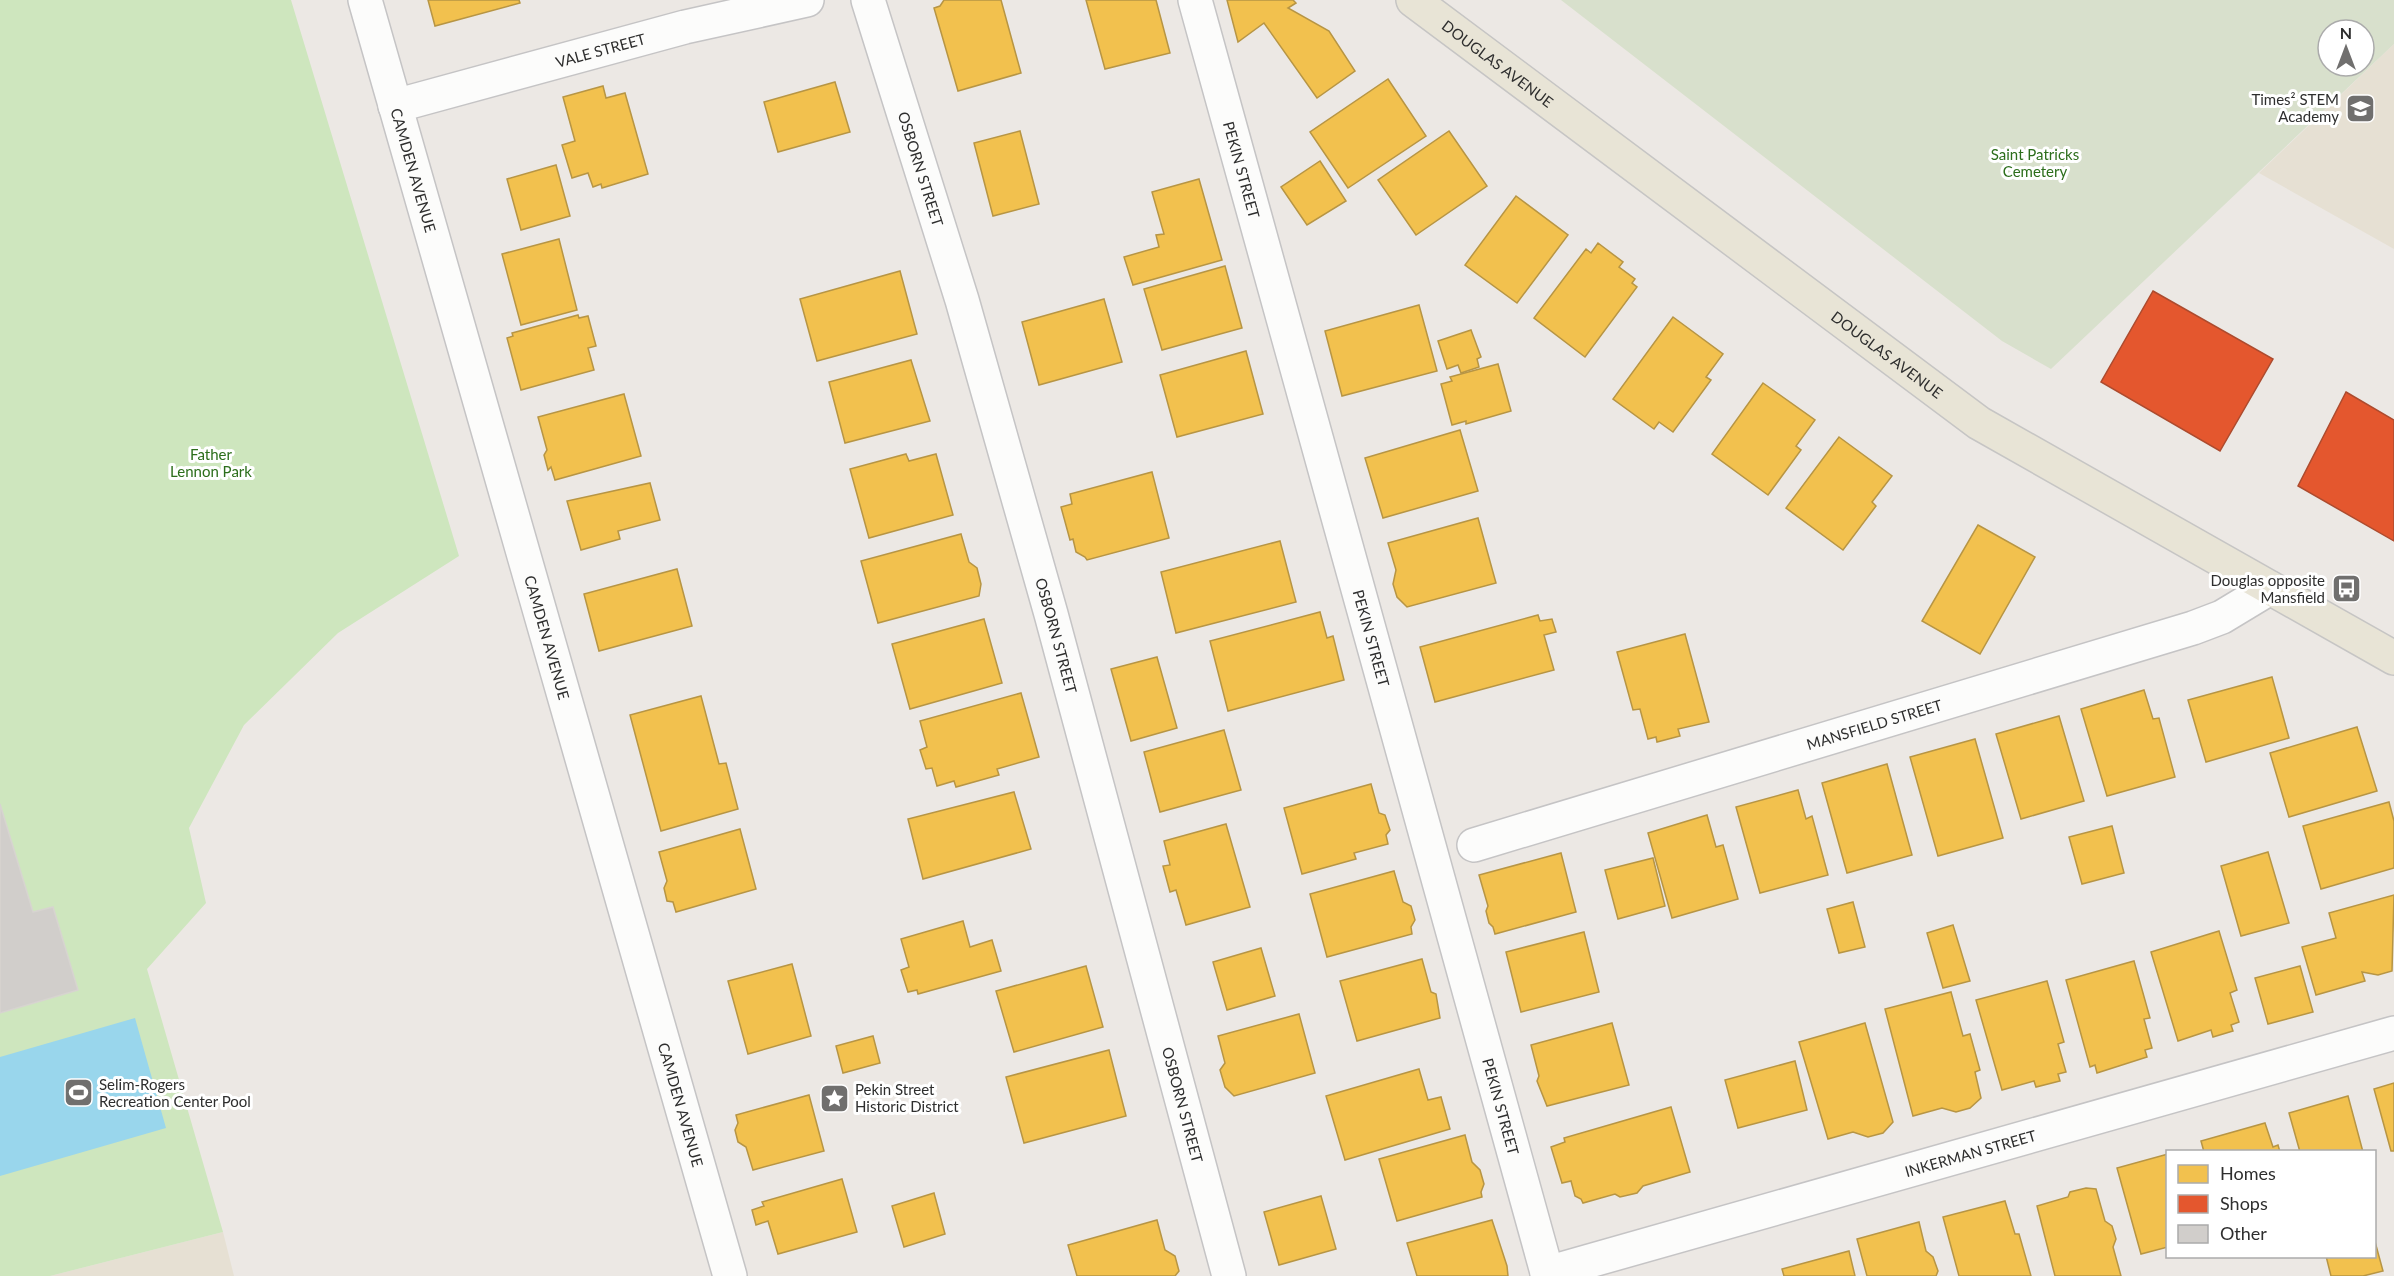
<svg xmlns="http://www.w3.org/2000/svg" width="2394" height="1276" viewBox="0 0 2394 1276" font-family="Lato,sans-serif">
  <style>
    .education { fill: #e6e0d3 }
    .green { fill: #cee6be }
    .cemetery { fill: #d8e0cc; fill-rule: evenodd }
    .water { fill: #99d6ec }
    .homes { fill: #f2c14e; stroke: #b79544; stroke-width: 1.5 }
    .shops { fill: #e4572e; stroke: #ad4b2e; stroke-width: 1.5 }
    .building { fill: #d1cecb; stroke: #d7d4d0; stroke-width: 1.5 }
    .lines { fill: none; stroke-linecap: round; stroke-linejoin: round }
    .minor-casing { stroke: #c5c4c5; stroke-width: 36 }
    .major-casing { stroke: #c6c5c4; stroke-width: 36 }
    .minor { stroke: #fcfcfb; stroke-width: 33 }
    .major { stroke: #e8e4d6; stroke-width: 33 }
    .labels { text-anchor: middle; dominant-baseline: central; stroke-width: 6; stroke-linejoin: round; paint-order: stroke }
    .street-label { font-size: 15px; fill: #2e2e2e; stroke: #fff }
    .poi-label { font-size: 15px; fill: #2e2e2e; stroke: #fff; text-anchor: end }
    .park-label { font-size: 15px; fill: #2c6e1b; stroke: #fff }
  </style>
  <rect width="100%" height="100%" fill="#ece8e4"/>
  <g class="education">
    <polygon points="2394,44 2394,249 2259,173"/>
    <polygon points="223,1232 234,1276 50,1276"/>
  </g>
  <polygon class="green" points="0,0 291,0 459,556 338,633 244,725 189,828 206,903 147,969 223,1232 50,1276 0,1276"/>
  <path class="cemetery" d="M 1561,0 L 2394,0 L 2394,44 L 2051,369 L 2002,341 ZM 2328,30 L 2364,30 L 2364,66 L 2328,66 Z"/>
  <polygon class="water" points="135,1018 166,1128 0,1176 0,1057"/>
  <g class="homes">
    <polygon points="428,0 519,0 520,3 435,26"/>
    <polygon points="944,0 1001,0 1021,73 958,91 934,8 940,6"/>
    <polygon points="1086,0 1156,0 1170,53 1105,69"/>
    <polygon points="1227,0 1293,0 1296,3 1288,8 1329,31 1355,71 1317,98 1264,23 1238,42"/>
    <polygon points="1388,79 1426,136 1348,188 1310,132"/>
    <polygon points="835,82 850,132 778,152 764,102"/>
    <polygon points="603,86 606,98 625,93 648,174 602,188 601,184 593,187 588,173 572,178 562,145 575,141 563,97"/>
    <polygon points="1020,131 1039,204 993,216 974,143"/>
    <polygon points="1449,131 1487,186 1416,235 1378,180"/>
    <polygon points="1320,161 1346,201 1307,225 1281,187"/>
    <polygon points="556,165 570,216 521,230 507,179"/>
    <polygon points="1199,179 1222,260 1133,285 1124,257 1159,247 1156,235 1164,234 1152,192"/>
    <polygon points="1516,196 1568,235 1517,303 1465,265"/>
    <polygon points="559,239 577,310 521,325 502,254"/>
    <polygon points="1598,243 1623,262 1619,267 1635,279 1632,283 1637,287 1585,357 1534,318 1586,249 1591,253"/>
    <polygon points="1225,266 1242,328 1162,350 1144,289"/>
    <polygon points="900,271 917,334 817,361 800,299"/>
    <polygon points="1104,299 1122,362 1039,385 1022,322"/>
    <polygon points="1419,305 1437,371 1342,396 1325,331"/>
    <polygon points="578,315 579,318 588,316 596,346 588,348 594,370 521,390 507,338 513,336 512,333"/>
    <polygon points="1673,317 1723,354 1706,377 1711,380 1673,432 1659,422 1654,429 1613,399"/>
    <polygon points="1471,330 1481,357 1477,359 1479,367 1461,373 1458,365 1447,369 1438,341"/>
    <polygon points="1246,351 1263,414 1177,437 1160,375"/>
    <polygon points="911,360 930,421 845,443 829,382"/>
    <polygon points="1498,364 1511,411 1466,424 1466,421 1452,425 1441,384 1452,381 1450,377"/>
    <polygon points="1763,383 1815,420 1796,446 1801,450 1768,495 1712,454"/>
    <polygon points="624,394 641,456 555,480 551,467 548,470 544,455 547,450 538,417"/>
    <polygon points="1460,430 1478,491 1383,518 1365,458"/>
    <polygon points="1839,437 1892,476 1872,502 1876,506 1843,550 1786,508"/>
    <polygon points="906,454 909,461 936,454 953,515 869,538 850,469"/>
    <polygon points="1152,472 1169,538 1087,560 1085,557 1076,552 1073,539 1070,540 1061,507 1072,504 1070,494"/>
    <polygon points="650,483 660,520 618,531 620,539 581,550 567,501"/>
    <polygon points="1478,518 1496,583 1407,607 1397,597 1393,584 1396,570 1388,543"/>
    <polygon points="1978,525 2035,557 1980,654 1922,621"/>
    <polygon points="961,534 969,562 977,568 981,584 979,596 878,623 861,561"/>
    <polygon points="1280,541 1296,602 1176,633 1161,572"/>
    <polygon points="677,569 692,626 599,651 584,594"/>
    <polygon points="1320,612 1327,638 1333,636 1344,680 1228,711 1210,641"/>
    <polygon points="1538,615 1540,621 1552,619 1556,632 1544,635 1554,670 1435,702 1420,647"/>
    <polygon points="984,619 1002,683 910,709 892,644"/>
    <polygon points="1685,634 1709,722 1678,729 1680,736 1657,742 1656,737 1648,739 1640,709 1633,710 1617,652"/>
    <polygon points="1157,657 1177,728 1131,741 1111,669"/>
    <polygon points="2272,677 2289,738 2206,762 2188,700"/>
    <polygon points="2144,690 2153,719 2159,718 2175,777 2107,796 2081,709"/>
    <polygon points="1021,693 1039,757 997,769 999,775 956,787 954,781 937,786 932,768 926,769 920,750 927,747 920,721"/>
    <polygon points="701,696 719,764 726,763 738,809 661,831 630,715"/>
    <polygon points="2059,716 2084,801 2021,819 1996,734"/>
    <polygon points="2357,727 2377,791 2289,817 2270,753"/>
    <polygon points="1224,730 1241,790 1160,812 1144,752"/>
    <polygon points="1975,739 2003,838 1938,856 1910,757"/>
    <polygon points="1887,764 1912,855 1847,873 1822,783"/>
    <polygon points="1371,784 1379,813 1385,815 1390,830 1386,835 1388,844 1354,853 1356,859 1302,874 1284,808"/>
    <polygon points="1798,790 1806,819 1812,816 1828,875 1760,893 1736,807"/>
    <polygon points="1014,792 1031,849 923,879 908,819"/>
    <polygon points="2389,802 2394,821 2394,868 2321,889 2303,826"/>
    <polygon points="1707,815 1716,847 1723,845 1738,899 1672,918 1648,833"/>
    <polygon points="1226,824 1250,907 1186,925 1176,890 1170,892 1163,866 1170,865 1164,841"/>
    <polygon points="2112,826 2124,873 2082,884 2069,837"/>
    <polygon points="740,829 756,889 676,912 673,902 667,901 664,888 667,881 659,852"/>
    <polygon points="2268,852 2289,923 2241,936 2221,866"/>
    <polygon points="1561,853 1576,912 1495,934 1493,927 1489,923 1486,911 1488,906 1479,875"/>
    <polygon points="1653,858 1665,906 1618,919 1605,870"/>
    <polygon points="1394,871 1403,902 1411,906 1415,920 1411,927 1412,934 1327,957 1310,894"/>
    <polygon points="2394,895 2392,971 2378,975 2362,972 2365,981 2316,995 2302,947 2336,938 2329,913"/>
    <polygon points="1853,902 1865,947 1839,953 1827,909"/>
    <polygon points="963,921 970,947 992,940 1001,971 918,994 917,990 908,992 901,970 909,967 901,939"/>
    <polygon points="1953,925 1970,981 1943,988 1927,933"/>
    <polygon points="2219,931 2237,990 2230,993 2239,1022 2231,1025 2233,1031 2213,1037 2211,1030 2178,1041 2151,952"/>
    <polygon points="1584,932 1599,992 1521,1012 1506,952"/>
    <polygon points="1261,948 1275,996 1227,1010 1213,962"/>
    <polygon points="1422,959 1431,992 1436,994 1440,1018 1357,1041 1340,981"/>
    <polygon points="2134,961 2150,1018 2144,1019 2152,1048 2145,1050 2147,1057 2097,1073 2095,1065 2090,1067 2066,980"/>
    <polygon points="792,964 811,1036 748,1054 728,981"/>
    <polygon points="1086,966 1103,1027 1014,1052 996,991"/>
    <polygon points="2300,966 2313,1012 2268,1024 2255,978"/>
    <polygon points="2047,981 2064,1042 2058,1044 2066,1072 2058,1074 2060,1081 2036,1087 2034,1081 2002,1090 1976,1000"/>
    <polygon points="1951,992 1963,1036 1970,1034 1980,1070 1975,1072 1981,1098 1970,1108 1956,1112 1942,1108 1913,1116 1885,1009"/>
    <polygon points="1299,1014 1315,1073 1234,1096 1225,1087 1220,1070 1225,1063 1218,1036"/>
    <polygon points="1612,1023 1629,1085 1547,1106 1537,1081 1539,1076 1531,1045"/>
    <polygon points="1865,1023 1893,1122 1883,1133 1868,1137 1853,1132 1828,1139 1799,1042"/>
    <polygon points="873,1036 880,1063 843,1073 836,1046"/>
    <polygon points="1109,1050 1126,1116 1024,1143 1006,1077"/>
    <polygon points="1795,1061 1807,1110 1738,1128 1725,1080"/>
    <polygon points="1419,1069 1428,1100 1441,1097 1450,1129 1345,1160 1326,1096"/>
    <polygon points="2394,1083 2394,1151 2391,1151 2374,1089"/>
    <polygon points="809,1095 824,1151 753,1170 746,1147 738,1142 735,1130 738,1123 736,1115"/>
    <polygon points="2348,1096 2363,1152 2300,1152 2289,1113"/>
    <polygon points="1671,1107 1690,1172 1643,1186 1637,1193 1620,1197 1615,1194 1583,1203 1581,1199 1575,1196 1571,1181 1562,1183 1551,1147 1565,1142 1564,1138"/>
    <polygon points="2265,1123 2273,1147 2278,1145 2280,1152 2204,1152 2201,1141"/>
    <polygon points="1465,1135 1472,1162 1480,1170 1484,1184 1481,1192 1482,1197 1397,1221 1379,1159"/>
    <polygon points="2168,1154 2168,1247 2141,1254 2117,1168"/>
    <polygon points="842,1179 857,1232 778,1254 768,1221 756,1225 752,1210 764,1206 762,1202"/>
    <polygon points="2086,1188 2096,1189 2105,1221 2112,1226 2116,1239 2113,1247 2121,1276 2055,1276 2037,1206 2068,1197 2070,1192"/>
    <polygon points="934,1193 945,1234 904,1247 892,1206"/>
    <polygon points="1321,1196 1336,1249 1279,1265 1264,1212"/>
    <polygon points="2005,1201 2015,1234 2019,1234 2031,1276 1959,1276 1943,1217"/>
    <polygon points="1157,1220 1165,1250 1175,1256 1179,1271 1175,1276 1077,1276 1068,1245"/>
    <polygon points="1492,1220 1507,1266 1508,1276 1417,1276 1407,1243"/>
    <polygon points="1919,1222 1926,1251 1933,1257 1938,1271 1936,1276 1867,1276 1857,1239"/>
    <polygon points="2374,1238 2383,1271 2363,1276 2331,1276 2326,1256 2374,1256"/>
    <polygon points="1849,1251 1855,1276 1784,1276 1782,1269"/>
  </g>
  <g class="shops">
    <polygon points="2153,291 2273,359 2220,451 2101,382"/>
    <polygon points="2346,392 2394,420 2394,541 2298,486"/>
  </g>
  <polygon class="building" points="0,804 33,912 53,907 78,990 0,1013"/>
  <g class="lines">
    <defs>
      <g id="minor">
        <path id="s1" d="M 365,0 L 730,1276"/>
        <path id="s2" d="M 868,0 L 962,300 L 1051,614 L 1229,1276"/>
        <path id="s3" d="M 1195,0 L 1548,1276"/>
        <path id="s4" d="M 395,106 L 685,27 L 807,0"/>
        <path id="s5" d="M 1474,845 L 2193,628 L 2222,617 L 2270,588"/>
        <path id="s6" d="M 1547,1273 L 2394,1033"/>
      </g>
      <g id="major">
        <path id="s7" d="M 1413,0 L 1979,423 L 2394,658"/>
      </g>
    </defs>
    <use href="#minor" class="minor-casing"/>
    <use href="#major" class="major-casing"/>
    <use href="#minor" class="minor"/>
    <use href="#major" class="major"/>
  </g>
  <defs>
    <symbol id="school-square" viewBox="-11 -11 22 22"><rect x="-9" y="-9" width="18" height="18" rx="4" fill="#706f6e" stroke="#fff"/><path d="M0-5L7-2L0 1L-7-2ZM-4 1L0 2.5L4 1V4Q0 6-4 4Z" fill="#fff"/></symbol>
    <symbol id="bus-square" viewBox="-11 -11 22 22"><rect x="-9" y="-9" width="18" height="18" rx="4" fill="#706f6e" stroke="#fff"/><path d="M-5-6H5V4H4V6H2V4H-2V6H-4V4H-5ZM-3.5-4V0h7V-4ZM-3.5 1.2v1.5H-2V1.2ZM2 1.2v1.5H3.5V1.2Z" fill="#fff"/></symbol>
    <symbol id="stadium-square" viewBox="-11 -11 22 22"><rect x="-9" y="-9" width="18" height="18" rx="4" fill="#706f6e" stroke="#fff"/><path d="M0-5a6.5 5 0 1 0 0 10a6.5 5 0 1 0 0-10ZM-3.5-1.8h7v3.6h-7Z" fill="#fff"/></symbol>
    <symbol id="sight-square" viewBox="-11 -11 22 22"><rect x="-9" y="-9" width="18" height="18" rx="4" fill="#706f6e" stroke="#fff"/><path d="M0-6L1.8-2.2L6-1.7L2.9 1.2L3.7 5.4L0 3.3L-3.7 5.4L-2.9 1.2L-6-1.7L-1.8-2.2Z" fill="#fff"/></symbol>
  </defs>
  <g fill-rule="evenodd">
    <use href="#school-square" x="2344" y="92" width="33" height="33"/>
    <use href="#bus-square" x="2330" y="572" width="33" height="33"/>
    <use href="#stadium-square" x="62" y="1076" width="33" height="33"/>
    <use href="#sight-square" x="818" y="1082" width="33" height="33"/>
  </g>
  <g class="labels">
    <g class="street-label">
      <text stroke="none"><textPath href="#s4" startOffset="213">VALE STREET</textPath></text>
      <text stroke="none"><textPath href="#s7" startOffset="106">DOUGLAS AVENUE</textPath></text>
      <text stroke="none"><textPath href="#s2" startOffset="177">OSBORN STREET</textPath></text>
      <text stroke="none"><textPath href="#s3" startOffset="176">PEKIN STREET</textPath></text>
      <text stroke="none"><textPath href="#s1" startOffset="177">CAMDEN AVENUE</textPath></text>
      <text stroke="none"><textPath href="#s7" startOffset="592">DOUGLAS AVENUE</textPath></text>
      <text stroke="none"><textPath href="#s2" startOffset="663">OSBORN STREET</textPath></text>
      <text stroke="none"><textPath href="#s1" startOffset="663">CAMDEN AVENUE</textPath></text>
      <text stroke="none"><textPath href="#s3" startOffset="662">PEKIN STREET</textPath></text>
      <text stroke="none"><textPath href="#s5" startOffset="418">MANSFIELD STREET</textPath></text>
      <text stroke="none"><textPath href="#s1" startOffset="1149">CAMDEN AVENUE</textPath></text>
      <text stroke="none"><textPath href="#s2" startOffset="1149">OSBORN STREET</textPath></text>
      <text stroke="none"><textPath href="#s3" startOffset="1148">PEKIN STREET</textPath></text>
      <text stroke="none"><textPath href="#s6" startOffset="440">INKERMAN STREET</textPath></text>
    </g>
    <g class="poi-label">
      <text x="2339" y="99">Times² STEM<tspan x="2339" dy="17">Academy</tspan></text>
      <text x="2325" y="580">Douglas opposite<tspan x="2325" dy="17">Mansfield</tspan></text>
      <text x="99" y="1084" text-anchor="start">Selim-Rogers<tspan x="99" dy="17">Recreation Center Pool</tspan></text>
      <text x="855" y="1089" text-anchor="start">Pekin Street<tspan x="855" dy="17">Historic District</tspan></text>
    </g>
    <g class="park-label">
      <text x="2035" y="154">Saint Patricks<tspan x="2035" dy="17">Cemetery</tspan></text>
      <text x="211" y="454">Father<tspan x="211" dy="17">Lennon Park</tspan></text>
    </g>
  </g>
  <rect x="2166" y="1150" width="210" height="108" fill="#ffffff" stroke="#ababab" stroke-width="1.5"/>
  <rect x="2178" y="1165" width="30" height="18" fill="#f2c14e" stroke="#ababab" stroke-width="1.5"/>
  <text x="2220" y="1180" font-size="18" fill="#2e2e2e">Homes</text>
  <rect x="2178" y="1195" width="30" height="18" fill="#e4572e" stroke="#ababab" stroke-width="1.5"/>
  <text x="2220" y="1210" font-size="18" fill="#2e2e2e">Shops</text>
  <rect x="2178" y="1225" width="30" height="18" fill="#d1cecb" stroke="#ababab" stroke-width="1.5"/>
  <text x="2220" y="1240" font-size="18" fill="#2e2e2e">Other</text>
  <g transform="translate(2346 48)"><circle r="28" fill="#ffffff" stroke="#ababab" stroke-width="1.5"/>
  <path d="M0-4.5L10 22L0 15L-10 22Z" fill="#706f6e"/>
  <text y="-9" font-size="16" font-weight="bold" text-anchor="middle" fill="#2e2e2e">N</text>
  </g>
</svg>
